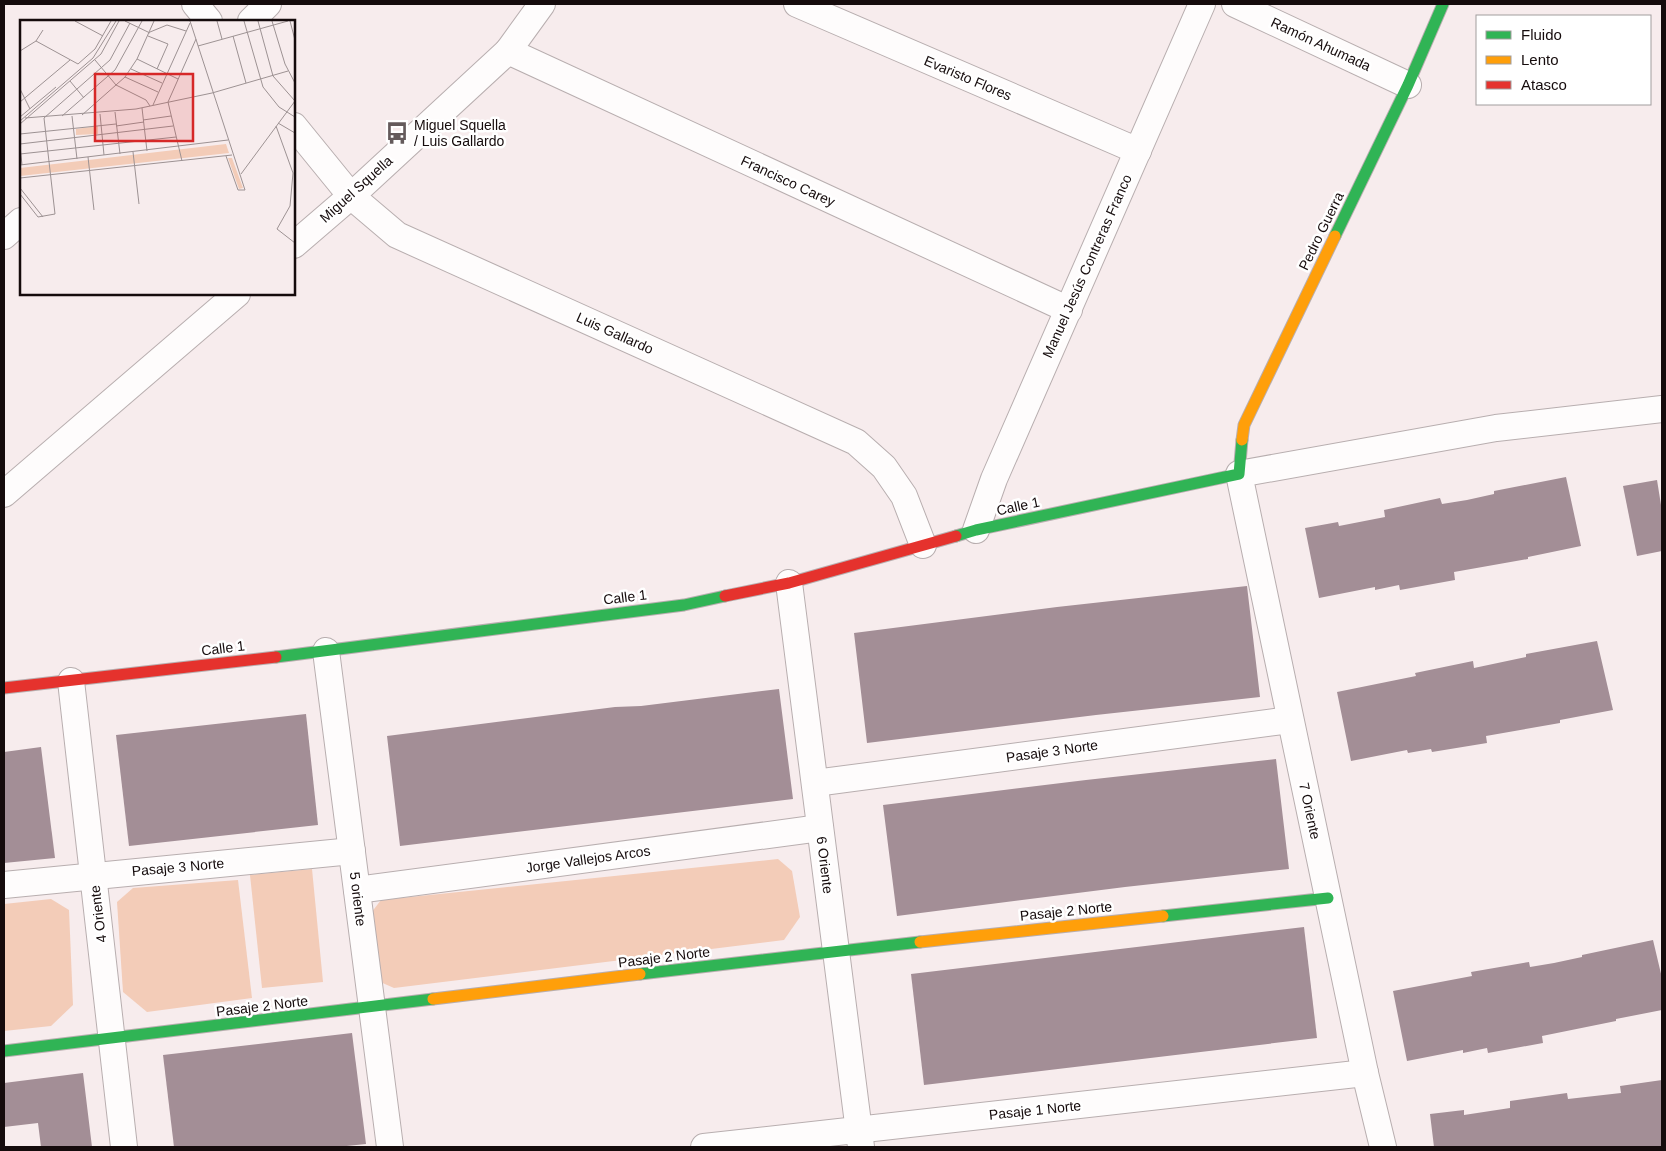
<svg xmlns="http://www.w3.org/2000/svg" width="1666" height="1151" viewBox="0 0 1666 1151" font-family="Helvetica,sans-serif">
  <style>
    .green { fill: #f3ccb8 }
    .building { fill: #a38e96 }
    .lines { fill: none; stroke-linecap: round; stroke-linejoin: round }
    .street-casing { stroke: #b8aeaf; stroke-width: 28 }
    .fast-casing { stroke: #b8aeaf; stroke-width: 13 }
    .slow-casing { stroke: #b8aeaf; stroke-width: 13 }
    .jam-casing { stroke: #b8aeaf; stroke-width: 13 }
    .street { stroke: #fefcfc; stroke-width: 26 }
    .fast { stroke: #30b455; stroke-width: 11 }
    .slow { stroke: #ff9f0a; stroke-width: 11 }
    .jam { stroke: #e5322d; stroke-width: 11 }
    .labels { text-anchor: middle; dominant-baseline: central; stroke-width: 5; stroke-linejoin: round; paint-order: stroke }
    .street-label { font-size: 14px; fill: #150b0c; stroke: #fff }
    .poi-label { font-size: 14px; fill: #150b0c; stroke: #fff; text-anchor: start }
    .inset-road { fill: none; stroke: #9d9293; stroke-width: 1 }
    .view { fill: #d62828; fill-opacity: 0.15; stroke: #d62828; stroke-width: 2.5 }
    .inset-edge { fill: none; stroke: #150b0c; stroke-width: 2.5 }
  </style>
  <rect width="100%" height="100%" fill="#f7eced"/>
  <g class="green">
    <polygon points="778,859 792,871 800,917 784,940 394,988 378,981 368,917 381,900"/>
    <polygon points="312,869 323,982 262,988 250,875"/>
    <polygon points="238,880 252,998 147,1012 123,992 117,902 133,888"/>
    <polygon points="51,899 69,910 73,1005 51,1026 4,1031 4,904"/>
  </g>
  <g class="building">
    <polygon points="1566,477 1581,546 1528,557 1528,559 1454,572 1455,580 1400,590 1399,585 1375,590 1375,587 1319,598 1305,528 1338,522 1339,526 1385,517 1384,510 1440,498 1442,504 1467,500 1494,494 1494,491"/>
    <polygon points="1657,480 1662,511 1662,551 1637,556 1623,486"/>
    <polygon points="1247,586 1260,697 1096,715 867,743 854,633 1057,607"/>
    <polygon points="1597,641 1613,710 1560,720 1560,723 1486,736 1487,743 1432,752 1431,749 1408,753 1407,750 1351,761 1337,692 1416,676 1415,673 1473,661 1474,668 1526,657 1526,654"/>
    <polygon points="779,689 793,799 400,846 387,736 615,707 641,706"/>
    <polygon points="306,714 318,825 129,846 116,735"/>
    <polygon points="41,747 55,858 4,863 4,752"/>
    <polygon points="1276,759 1289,869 1125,887 897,916 883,805 1086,780"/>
    <polygon points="1304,927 1317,1038 924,1085 911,974"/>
    <polygon points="1653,940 1662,978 1662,1010 1616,1019 1616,1021 1542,1036 1543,1043 1488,1053 1487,1048 1463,1053 1463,1050 1407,1061 1393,991 1472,976 1471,972 1529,962 1530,967 1554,963 1582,957 1582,955"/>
    <polygon points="352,1033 366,1144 337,1147 174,1147 163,1055"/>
    <polygon points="83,1073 92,1147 41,1147 38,1123 4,1127 4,1083"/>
    <polygon points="1662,1080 1662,1147 1434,1147 1430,1114 1464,1110 1464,1115 1510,1108 1510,1101 1567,1093 1568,1099 1621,1093 1620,1086"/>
  </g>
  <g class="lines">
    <defs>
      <g id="street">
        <polyline points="195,4 209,21"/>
        <polyline points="797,4 1138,151"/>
        <polyline points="1235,4 1408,85"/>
        <polyline points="251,21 268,4"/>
        <polyline points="508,51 1069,310"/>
        <polyline points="294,126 351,196 397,235 856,442 884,467 904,496 923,545"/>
        <polyline points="4,236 21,221"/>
        <polyline points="294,245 351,196 508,51 542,4"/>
        <polyline points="4,494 237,294"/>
        <polyline points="976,530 994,479 1202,4"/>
        <polyline points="789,583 861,1147"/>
        <polyline points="326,651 390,1147"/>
        <polyline points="71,681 124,1147"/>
        <polyline points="815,783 1290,720"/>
        <polyline points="4,885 352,851"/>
        <polyline points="357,890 820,828"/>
        <polyline points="704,1147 1365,1073"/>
        <polyline points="1383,1147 1365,1073 1239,474 1496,428 1662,409"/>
      </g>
      <g id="fast">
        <polyline points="1335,236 1408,85 1443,4"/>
        <polyline points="956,536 976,530 1239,474 1242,440"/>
        <polyline points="276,657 684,605 725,596"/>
        <polyline points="1163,916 1328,898"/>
        <polyline points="640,974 920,942"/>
        <polyline points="4,1051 433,999"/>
      </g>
      <g id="slow">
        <polyline points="1242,440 1244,425 1335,236"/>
        <polyline points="920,942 1163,916"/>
        <polyline points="433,999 640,974"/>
      </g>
      <g id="jam">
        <polyline points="725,596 789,583 956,536"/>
        <polyline points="4,688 276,657"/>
      </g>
    </defs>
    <use href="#street" class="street-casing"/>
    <use href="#fast" class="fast-casing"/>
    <use href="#slow" class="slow-casing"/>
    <use href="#jam" class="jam-casing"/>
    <use href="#street" class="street"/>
    <use href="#fast" class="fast"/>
    <use href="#slow" class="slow"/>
    <use href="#jam" class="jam"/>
  </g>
  <defs>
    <symbol id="bus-bare" viewBox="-9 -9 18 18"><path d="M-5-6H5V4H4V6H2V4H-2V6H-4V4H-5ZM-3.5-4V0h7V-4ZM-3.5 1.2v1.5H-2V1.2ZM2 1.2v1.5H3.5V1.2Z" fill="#645a5b" stroke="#fff" stroke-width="2.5" paint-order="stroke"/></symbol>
  </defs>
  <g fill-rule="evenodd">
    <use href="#bus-bare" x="381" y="117" width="32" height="32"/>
  </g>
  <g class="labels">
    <g class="street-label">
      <text transform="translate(1321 44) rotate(25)">Ramón Ahumada</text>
      <text transform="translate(968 78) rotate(23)">Evaristo Flores</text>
      <text transform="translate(788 181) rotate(25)">Francisco Carey</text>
      <text transform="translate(356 189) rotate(-42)">Miguel Squella</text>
      <text transform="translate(1321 231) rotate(-64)">Pedro Guerra</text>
      <text transform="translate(1087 266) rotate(-66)">Manuel Jesús Contreras Franco</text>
      <text transform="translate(615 333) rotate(24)">Luis Gallardo</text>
      <text transform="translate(1018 506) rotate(-12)">Calle 1</text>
      <text transform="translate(625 597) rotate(-7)">Calle 1</text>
      <text transform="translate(223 648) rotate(-7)">Calle 1</text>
      <text transform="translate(1052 751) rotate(-8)">Pasaje 3 Norte</text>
      <text transform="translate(1310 811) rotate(78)">7 Oriente</text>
      <text transform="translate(588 859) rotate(-8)">Jorge Vallejos Arcos</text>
      <text transform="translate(825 865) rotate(83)">6 Oriente</text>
      <text transform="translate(178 867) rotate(-5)">Pasaje 3 Norte</text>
      <text transform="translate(358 899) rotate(83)">5 oriente</text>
      <text transform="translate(1066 911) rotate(-6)">Pasaje 2 Norte</text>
      <text transform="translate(98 914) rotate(-97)">4 Oriente</text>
      <text transform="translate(664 957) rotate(-7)">Pasaje 2 Norte</text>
      <text transform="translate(262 1006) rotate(-7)">Pasaje 2 Norte</text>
      <text transform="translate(1035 1110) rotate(-6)">Pasaje 1 Norte</text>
    </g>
    <g class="poi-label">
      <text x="414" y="125">Miguel Squella<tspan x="414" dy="16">/ Luis Gallardo</tspan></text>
    </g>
  </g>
  <g transform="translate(20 20)">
    <rect width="275" height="275" fill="#f7eced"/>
    <path d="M 78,106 L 78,114 L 56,115 L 56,109 ZM 206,124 L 209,133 L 0,156 L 0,148 ZM 208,138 L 212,138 L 223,168 L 219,169 Z" fill="#f3ccb8"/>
    <path class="inset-road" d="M 55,1 L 83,16M 105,1 L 130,13M 170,1 L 225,170 L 218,170 L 206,136M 197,1 L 202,19M 224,1 L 243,67 L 259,87 L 275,97M 238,1 L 253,56 L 275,81M 252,1 L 265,44 L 275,63M 270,1 L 275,20M 130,12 L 147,5 L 166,11M 128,16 L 148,24 L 137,49M 213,16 L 226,63M 16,21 L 58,44 L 75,29 L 91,1M 178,26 L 268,1M 0,31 L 16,21 L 23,10M 117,39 L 158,59M 75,40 L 96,65 L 126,80 L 130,86M 111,49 L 142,63M 105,57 L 138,72M 50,61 L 64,78M 0,69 L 10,89M 0,82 L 50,40M 148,82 L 176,19M 148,82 L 162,141M 133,85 L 170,3M 122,88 L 127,131M 95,92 L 100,134M 80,94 L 84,135M 62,95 L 105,57 L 117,39 L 134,1M 42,96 L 95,50 L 122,1M 52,96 L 57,139M 0,97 L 36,67M 5,98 L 116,89 L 192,73 L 268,51M 123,100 L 151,96M 0,101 L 73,38 L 96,1M 258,103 L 275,113M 0,104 L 81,34 L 99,1M 96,106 L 124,102M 256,106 L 273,153 L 270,186 L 257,209 L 275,223M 0,114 L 96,104M 0,124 L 153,106M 0,126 L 2,145M 113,132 L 119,184M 0,134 L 156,117M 68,137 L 74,190M 0,145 L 208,120M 221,154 L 275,81M 0,158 L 212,135M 0,168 L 23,197M 0,174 L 18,197 L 35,194 L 24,98 L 90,40 L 110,3"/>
    <path class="view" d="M 75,54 L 173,54 L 173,121 L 75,121 Z"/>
    <rect width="275" height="275" class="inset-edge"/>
  </g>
  <rect width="1666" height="1151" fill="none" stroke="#150b0c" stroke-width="10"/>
  <rect x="1476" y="15" width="175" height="90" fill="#ffffff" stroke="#a19d9e"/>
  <rect x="1486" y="31" width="25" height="8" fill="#30b455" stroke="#a19d9e"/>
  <text x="1521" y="40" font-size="15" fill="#150b0c">Fluido</text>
  <rect x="1486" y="56" width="25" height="8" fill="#ff9f0a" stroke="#a19d9e"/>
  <text x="1521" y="65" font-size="15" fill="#150b0c">Lento</text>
  <rect x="1486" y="81" width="25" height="8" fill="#e5322d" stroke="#a19d9e"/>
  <text x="1521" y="90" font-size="15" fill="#150b0c">Atasco</text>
</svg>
